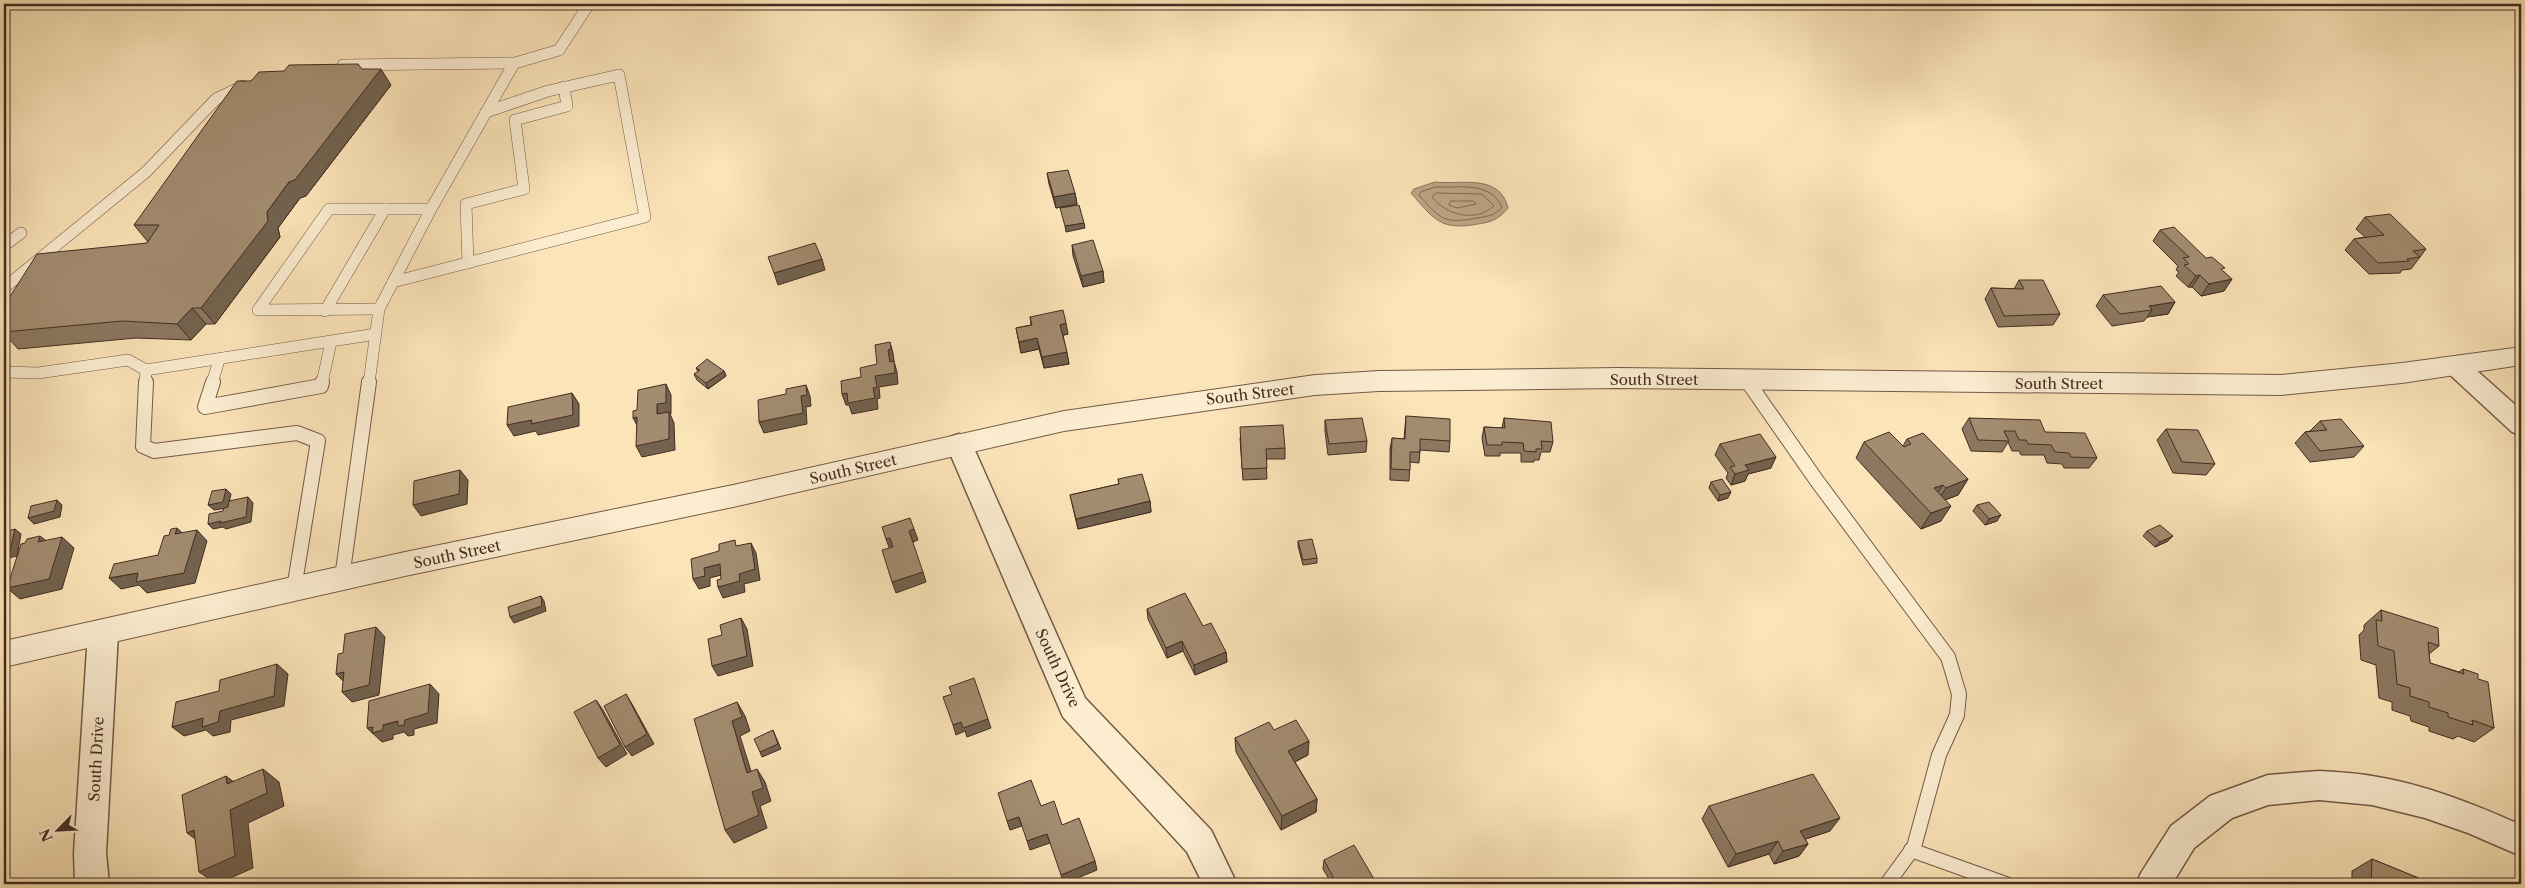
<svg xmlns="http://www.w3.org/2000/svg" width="2525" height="888" viewBox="0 0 2525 888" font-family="'Libre Caslon Text',serif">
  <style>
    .water { fill: #bda585; stroke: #8d755d }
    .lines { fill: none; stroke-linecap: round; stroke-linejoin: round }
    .shore { stroke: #806854; stroke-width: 1 }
    .service-far1-casing { stroke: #725a48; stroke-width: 12 }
    .service-casing { stroke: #725a48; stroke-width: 16 }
    .minor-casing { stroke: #725a48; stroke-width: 3 }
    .tertiary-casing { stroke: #725a48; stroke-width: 2 }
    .service-far1 { stroke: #fcedd1; stroke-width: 11 }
    .service { stroke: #fcedd1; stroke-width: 14 }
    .minor { fill: #fcedd1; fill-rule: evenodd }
    .tertiary { fill: #fcedd1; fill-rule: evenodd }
    .wall { fill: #8c7860; stroke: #442c22 }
    .shaded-wall { fill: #72624e; stroke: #442c22 }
    .building { fill: #a38c70; stroke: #442c22 }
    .labels { text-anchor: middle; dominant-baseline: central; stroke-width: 4; stroke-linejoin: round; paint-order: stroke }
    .street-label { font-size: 15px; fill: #442c22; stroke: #fcedd1 }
  </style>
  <rect width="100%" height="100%" fill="#fbe4b8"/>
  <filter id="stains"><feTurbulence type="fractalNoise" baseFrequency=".004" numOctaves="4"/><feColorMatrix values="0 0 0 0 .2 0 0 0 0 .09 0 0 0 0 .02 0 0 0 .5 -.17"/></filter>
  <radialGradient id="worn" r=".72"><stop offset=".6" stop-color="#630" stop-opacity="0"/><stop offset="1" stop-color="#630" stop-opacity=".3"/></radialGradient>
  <path class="water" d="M 1435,182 C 1460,185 1500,173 1508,208 C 1499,219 1492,222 1478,224 C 1440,231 1434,219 1411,193 L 1414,189 Z"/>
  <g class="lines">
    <g class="shore">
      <path d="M 1436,187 C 1460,188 1490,181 1502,207 C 1494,216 1489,216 1477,218 C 1444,224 1441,220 1419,195 L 1421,192 Z"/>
      <path d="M 1437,193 L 1482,194 L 1494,206 C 1475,223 1446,215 1432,197 Z"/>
      <polygon points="1451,201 1473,201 1476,204 1457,208 1449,205"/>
    </g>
    <defs>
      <g id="service-far1">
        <polyline points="343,65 515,63 559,50 589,4"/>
        <polyline points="4,246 21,233"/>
        <polyline points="468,263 466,204 524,189 515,120 567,106 564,87"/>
        <polyline points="393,282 645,217 619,75 548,91 486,112"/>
        <polyline points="4,288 146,172 216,99 243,86"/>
        <polyline points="379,309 258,310 329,209 431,209 513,65"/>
        <polyline points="325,311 385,209"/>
        <polyline points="4,372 38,373 128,360 146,370 376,334"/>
        <polyline points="1746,379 1749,383"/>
        <polyline points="145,383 146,370"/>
        <polyline points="212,383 219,360"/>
        <polyline points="322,383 331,342"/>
        <polyline points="369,383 379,309 431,209"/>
      </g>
      <g id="service">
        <polyline points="146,382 143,446 154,451 297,433 318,441 294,589"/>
        <polyline points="213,382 205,407 321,386 322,382"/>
        <polyline points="1748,382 1817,481 1948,657 1959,694 1957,715 1939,755 1914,847 1887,884"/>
        <polyline points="342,578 369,382"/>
        <polyline points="1911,850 2006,884"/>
      </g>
      <g id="minor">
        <polygon points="2456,357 2465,360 2521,410 2521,435 2512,432 2447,372 2444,366 2447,360"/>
        <polygon points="959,434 968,437 972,444 1085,698 1211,830 1237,884 1203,884 1187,852 1063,717 946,444 950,437"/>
        <polygon points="103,620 113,624 118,633 106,853 109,884 75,884 74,853 88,633 93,624"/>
        <path d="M 2319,771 C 2337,772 2355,773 2372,776 C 2424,784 2474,804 2521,825 L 2521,856 L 2468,833 L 2425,818 L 2372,805 L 2319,800 L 2268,805 L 2232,818 L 2194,848 L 2172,884 L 2136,884 L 2141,873 L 2171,826 L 2210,796 L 2268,775 Z"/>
      </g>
      <polygon id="tertiary" points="2521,347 2521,365 2402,383 2281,395 1618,388 1379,391 1315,395 1064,431 733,507 405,576 4,667 4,641 405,552 733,485 1064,411 1315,375 1379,371 1618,368 2281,375 2402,363"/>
    </defs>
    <use href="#service-far1" class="service-far1-casing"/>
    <use href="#service" class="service-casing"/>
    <use href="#minor" class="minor-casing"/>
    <use href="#tertiary" class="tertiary-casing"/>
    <use href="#service-far1" class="service-far1"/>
    <use href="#service" class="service"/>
    <use href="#minor" class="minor"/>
    <use href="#tertiary" class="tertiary"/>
  </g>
  <g class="wall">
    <polygon points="362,69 391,85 306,196 300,198 278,228 280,237 215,324 206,324 191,340 136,338 18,349 11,341 8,341 4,338 4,306 147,243 148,242 134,225 251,81"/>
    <polygon points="1047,173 1075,193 1077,204 1056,208 1049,184"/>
    <polygon points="2365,217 2426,249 2411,269 2402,270 2400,273 2369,274 2345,250 2354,239 2365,237 2356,229"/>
    <polygon points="2160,230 2206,258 2232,279 2224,291 2201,296 2192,287 2188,287 2176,276 2179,272 2176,270 2178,266 2153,241"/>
    <polygon points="1072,245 1103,271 1104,282 1083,287 1073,256"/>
    <polygon points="2019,280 2060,314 2053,325 1998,327 1985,299 1991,288 2014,289"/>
    <polygon points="2103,295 2175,302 2168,314 2147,317 2144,321 2112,326 2096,306"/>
    <polygon points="1030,317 1068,334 1063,335 1069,364 1044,368 1039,349 1021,353 1016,328 1031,325"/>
    <polygon points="696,368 724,371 726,376 708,389 697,380 694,374 698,372"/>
    <polygon points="1406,416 1450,441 1449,452 1420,450 1419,463 1410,462 1409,481 1390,480 1390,449 1392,438 1404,439"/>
    <polygon points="1504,418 1553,442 1550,452 1541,452 1539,460 1534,460 1534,462 1521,462 1521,453 1500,453 1500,456 1485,456 1482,438 1484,427 1502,428"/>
    <polygon points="1969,418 2045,432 2097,458 2089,468 2064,468 2062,464 2047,463 2044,455 2021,455 2019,451 2012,451 2008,442 2002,452 1971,451 1962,429"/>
    <polygon points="1325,420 1367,441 1366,452 1328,455 1325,431"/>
    <polygon points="2320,421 2364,446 2354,457 2310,462 2295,443 2305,432 2310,431"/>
    <polygon points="2166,429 2215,464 2206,475 2173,473 2157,440"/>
    <polygon points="1240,438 1285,448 1285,459 1266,459 1267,479 1243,480"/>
    <polygon points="1907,439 1968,479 1958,495 1945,500 1941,521 1921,529 1856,458 1864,442 1903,446"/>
    <polygon points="1720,444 1771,468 1748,474 1745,481 1731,485 1726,478 1728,473 1715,455"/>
    <polygon points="1118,479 1150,501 1151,512 1078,529 1070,495 1119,484"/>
    <polygon points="1711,482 1728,498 1718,501 1709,488"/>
    <polygon points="1977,505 1997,521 1985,525 1973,511"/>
    <polygon points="2147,531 2173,536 2168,541 2155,547 2143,536"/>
    <polygon points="1298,541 1317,558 1317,563 1303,565 1298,546"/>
    <polygon points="1147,609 1203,626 1226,652 1227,662 1195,675 1183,651 1167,658 1148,619"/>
    <polygon points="2381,610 2439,646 2429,654 2430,663 2459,672 2463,669 2478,679 2494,728 2474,742 2458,736 2453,739 2429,731 2429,727 2411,721 2410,716 2392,710 2392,702 2379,698 2376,665 2361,660 2359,635 2364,630 2364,625"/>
    <polygon points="1274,730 1308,755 1295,762 1317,799 1316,812 1281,830 1236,752 1235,738"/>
    <polygon points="1709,806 1830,831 1805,839 1808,844 1799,856 1774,864 1769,854 1728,867 1702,819"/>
    <polygon points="2372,859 2433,884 2352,884 2352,871"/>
    <polygon points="1324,860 1377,884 1332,884 1323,869"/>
  </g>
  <g class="shaded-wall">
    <polygon points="381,69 391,85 306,196 300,198 278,228 280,237 215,324 201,308 267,212 289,182"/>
    <polygon points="1075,193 1077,204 1056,208 1054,197"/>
    <polygon points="1084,223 1085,228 1066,232 1065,226"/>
    <polygon points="822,259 825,270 778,285 774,273"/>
    <polygon points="1103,271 1104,282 1083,287 1081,276"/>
    <polygon points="2200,275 2192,287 2188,287 2196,276"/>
    <polygon points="2232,279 2224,291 2201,296 2209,284"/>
    <polygon points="2175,302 2168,314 2147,317 2152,310 2149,306"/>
    <polygon points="192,308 206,324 191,340 177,324"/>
    <polygon points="1066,323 1068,334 1061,336 1060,325"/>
    <polygon points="1037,338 1039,349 1021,353 1019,342"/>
    <polygon points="890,342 893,353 894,361 890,362 888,350"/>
    <polygon points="1067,352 1069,364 1044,368 1042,357"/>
    <polygon points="894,361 897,372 898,384 879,387 880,398 877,399 878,409 852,414 849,405 846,405 842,394 873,388 875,376"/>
    <polygon points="724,371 726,376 708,389 706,383"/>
    <polygon points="666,384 671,395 671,414 670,414 674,423 675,450 642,457 636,446 657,414 657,404"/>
    <polygon points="806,385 810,396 811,406 806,407 807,424 764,433 759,422 801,396"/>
    <polygon points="572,393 579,404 579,426 538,435 536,431 514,436 507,425"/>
    <polygon points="637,417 639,429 633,418"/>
    <polygon points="1776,457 1771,468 1748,474 1745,481 1731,485 1735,474 1745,465"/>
    <polygon points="460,470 468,480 467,504 421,516 413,505"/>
    <polygon points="1968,479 1958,495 1936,503 1946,488"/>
    <polygon points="1943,485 1933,500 1934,488"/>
    <polygon points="226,489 231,494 228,508 214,510 208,505"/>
    <polygon points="1731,492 1728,498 1718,501 1720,495"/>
    <polygon points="248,497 253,503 251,522 226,529 223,527 213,529 208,524"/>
    <polygon points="57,500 62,505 60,517 34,524 28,518"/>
    <polygon points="1150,501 1151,512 1078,529 1076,519"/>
    <polygon points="1951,506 1941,521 1921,529 1931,513"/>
    <polygon points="2001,515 1997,521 1985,525 1989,519"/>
    <polygon points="177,528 188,538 175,534"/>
    <polygon points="15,529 21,534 17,556 4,559 4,552"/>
    <polygon points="914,529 918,540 913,542 909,531"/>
    <polygon points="197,530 207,541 195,583 147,593 139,585 121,589 109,578 138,573"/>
    <polygon points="40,536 53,546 38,542"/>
    <polygon points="2173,536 2168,541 2155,547 2160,542"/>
    <polygon points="62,537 74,548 62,589 20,599 7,588"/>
    <polygon points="890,538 894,548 890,550 886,539"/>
    <polygon points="751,543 756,553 760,580 744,584 745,592 723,598 718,587"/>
    <polygon points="720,564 725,574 710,578 710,586 699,589 693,579 704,568"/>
    <polygon points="923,572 926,582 896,593 892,582"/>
    <polygon points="541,596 544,601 546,611 514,623 510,617"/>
    <polygon points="741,618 747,629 753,666 718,676 712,666"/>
    <polygon points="376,627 385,637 379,695 352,702 342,692"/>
    <polygon points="1182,641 1183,651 1167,658 1166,648"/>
    <polygon points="1226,652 1227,662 1195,675 1194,665"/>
    <polygon points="277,664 288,674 284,706 231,720 230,732 213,736 206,730 184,736 172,727 220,711"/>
    <polygon points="344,672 346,684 336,674"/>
    <polygon points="430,684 439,694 437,723 414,729 414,735 408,736 404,732 393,735 393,739 382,742 367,728 383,725 405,720"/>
    <polygon points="626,694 632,704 654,744 632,756 625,747"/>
    <polygon points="596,700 603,710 627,754 606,767 598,758"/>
    <polygon points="737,702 745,716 750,731 740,736 756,787 747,773 732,721"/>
    <polygon points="988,719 991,728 967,737 965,731 956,735 953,725 961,722"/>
    <polygon points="773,730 781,749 762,757 760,752"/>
    <polygon points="1309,741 1308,755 1288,765 1288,751"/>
    <polygon points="263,769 279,782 284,806 248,823 253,868 217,884 199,872 230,810"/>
    <polygon points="757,769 765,782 771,801 760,806 767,828 734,843 725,830 752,792"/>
    <polygon points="226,776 243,789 227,784"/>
    <polygon points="1317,799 1316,812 1281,830 1282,816"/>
    <polygon points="1019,817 1022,826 1010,830 1007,821"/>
    <polygon points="1840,818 1830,831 1791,844 1800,831"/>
    <polygon points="194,830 205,846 187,833"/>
    <polygon points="1047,834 1050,843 1030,850 1027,841"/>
    <polygon points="1778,841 1769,854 1728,867 1736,854"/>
    <polygon points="1808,844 1799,856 1774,864 1783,851"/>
    <polygon points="1095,861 1097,870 1063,884 1061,875"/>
  </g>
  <g class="building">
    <polygon points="358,64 362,69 381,69 295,180 289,182 267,212 268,221 201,308 192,308 177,324 122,321 4,332 4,329 6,324 4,324 4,306 37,254 147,243 159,225 134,225 237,81 251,81 259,72 284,71 289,65"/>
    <polygon points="1068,170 1075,193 1054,197 1047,173"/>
    <polygon points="1079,205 1084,223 1065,226 1060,208"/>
    <polygon points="2390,214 2426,249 2413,251 2420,257 2407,259 2409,261 2378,263 2354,239 2384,235 2365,217"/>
    <polygon points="2174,227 2206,258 2212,257 2225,268 2221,269 2232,279 2209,284 2200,275 2196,276 2184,265 2189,264 2183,258 2189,257 2160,230"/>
    <polygon points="1093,240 1103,271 1081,276 1072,245"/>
    <polygon points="815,243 822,259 774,273 768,257"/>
    <polygon points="2019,280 2043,280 2060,314 2004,316 1991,288 2024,289"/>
    <polygon points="2161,286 2175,302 2149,306 2152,310 2120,314 2103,295"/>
    <polygon points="1063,310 1066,323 1060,325 1067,352 1042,357 1037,338 1019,342 1016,328 1032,325 1030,317"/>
    <polygon points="890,342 891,349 888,350 890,362 894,361 895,373 875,376 877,387 873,388 875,398 848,403 847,393 842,394 841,381 861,377 860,368 877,364 875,345"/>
    <polygon points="707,359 724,371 706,383 694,374 700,370 696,368"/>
    <polygon points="666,384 666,403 657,404 657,414 669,412 669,439 636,446 637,417 633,418 633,411 637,410 638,390"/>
    <polygon points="806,385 807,395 801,396 803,413 759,422 758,400 786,394 786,389"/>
    <polygon points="572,393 573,415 531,424 532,420 507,425 508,407"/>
    <polygon points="1406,416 1450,419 1450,441 1420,439 1420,452 1410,452 1410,470 1391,469 1392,438 1405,439"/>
    <polygon points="1362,418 1367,441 1329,444 1325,420"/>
    <polygon points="1504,418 1551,422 1553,442 1541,441 1542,449 1536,449 1536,452 1524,451 1523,443 1502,442 1502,445 1487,445 1484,427 1505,428"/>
    <polygon points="1969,418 2040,420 2045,432 2085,433 2097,458 2071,457 2069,453 2055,452 2051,445 2028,444 2026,440 2019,440 2015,431 2004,431 2009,441 1978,440"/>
    <polygon points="2341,419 2364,446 2320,451 2305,432 2327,430 2320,421"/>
    <polygon points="1283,425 1285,448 1266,449 1267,468 1242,469 1240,427"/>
    <polygon points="2166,429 2198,430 2215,464 2182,462"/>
    <polygon points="1889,432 1904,447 1911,444 1907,439 1923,433 1968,479 1946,488 1943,485 1934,488 1951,506 1931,513 1864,442"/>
    <polygon points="1760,434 1776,457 1745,465 1749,470 1735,474 1730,467 1735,466 1720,444"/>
    <polygon points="460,470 459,494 413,505 414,481"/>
    <polygon points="1142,474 1150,501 1076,519 1070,495 1119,484 1118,479"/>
    <polygon points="1722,479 1731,492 1720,495 1711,482"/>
    <polygon points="226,489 223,502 208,505 212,491"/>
    <polygon points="248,497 246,517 220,523 221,521 208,524 209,514 223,511 224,508 228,507 229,501"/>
    <polygon points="57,500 54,511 28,518 31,506"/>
    <polygon points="1989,502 2001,515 1989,519 1977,505"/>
    <polygon points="910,518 914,529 909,531 923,572 892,582 882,550 893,547 890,538 886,539 882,527"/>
    <polygon points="2160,525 2173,536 2160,542 2147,531"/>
    <polygon points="177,528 175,534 197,530 184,573 136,582 138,573 109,578 114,564 158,555 164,536 169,535 171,529"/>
    <polygon points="15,529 10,551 4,552 4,532"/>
    <polygon points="40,536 38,542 62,537 49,579 7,588 21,544 25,543 27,539"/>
    <polygon points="1312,539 1317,558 1303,560 1298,541"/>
    <polygon points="735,540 736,546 751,543 755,569 739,574 740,581 718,587 717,580 721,579 720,564 704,568 705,576 693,579 691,559 719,551 719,544"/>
    <polygon points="1185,593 1203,626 1211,623 1226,652 1194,665 1182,641 1166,648 1147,609"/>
    <polygon points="541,596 542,606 510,617 508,607"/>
    <polygon points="2381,610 2438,628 2439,646 2428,642 2430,663 2464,674 2463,669 2478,674 2478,679 2488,682 2494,728 2472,720 2473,725 2448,717 2448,713 2429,707 2429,702 2410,696 2410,688 2397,684 2394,651 2378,646 2376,620 2382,621"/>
    <polygon points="741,618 747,656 712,666 708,639 722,635 720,625"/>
    <polygon points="376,627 369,685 342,692 344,672 336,674 338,654 343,653 345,634"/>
    <polygon points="277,664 274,696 220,711 218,722 202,727 203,718 172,727 176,702 219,691 220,680"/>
    <polygon points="974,678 988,719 963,728 961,722 953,725 943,697 952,694 949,687"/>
    <polygon points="430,684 428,713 405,720 404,725 398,726 398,721 383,725 383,730 372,733 373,727 367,728 369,701"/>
    <polygon points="626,694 647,734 625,747 604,706"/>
    <polygon points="596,700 620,745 598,758 574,712"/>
    <polygon points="737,702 742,717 732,721 747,773 757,769 763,788 752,792 759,815 725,830 694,719"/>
    <polygon points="1296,720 1309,741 1288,751 1317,799 1282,816 1235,738 1269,722 1274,730"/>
    <polygon points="773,730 778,744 760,752 754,739"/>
    <polygon points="263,769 267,793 230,810 235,856 199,872 194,830 187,833 182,795 226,776 227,784"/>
    <polygon points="1813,774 1840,818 1800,831 1808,844 1783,851 1778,841 1736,854 1709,806"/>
    <polygon points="1031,780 1041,806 1054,801 1062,825 1079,818 1095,861 1061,875 1047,834 1027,841 1019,817 1007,821 998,793"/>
    <polygon points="1354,845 1377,884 1337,884 1324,860"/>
    <polygon points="2372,859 2433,884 2371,884"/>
  </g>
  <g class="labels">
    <g class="street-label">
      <text x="1654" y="379">South Street</text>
      <text x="2059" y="383">South Street</text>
      <text transform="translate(1250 394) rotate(-7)">South Street</text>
      <text transform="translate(853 469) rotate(-13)">South Street</text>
      <text transform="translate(457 554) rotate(-12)">South Street</text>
      <text transform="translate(1058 668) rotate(65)">South Drive</text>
      <text transform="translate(96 759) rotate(-87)">South Drive</text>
    </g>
  </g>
  <rect width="2525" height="888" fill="none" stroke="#fbe4b8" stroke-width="20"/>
  <rect x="5" y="5" width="2515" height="878" fill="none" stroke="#442c22" stroke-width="2.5"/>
  <rect x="10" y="10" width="2505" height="868" fill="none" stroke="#442c22"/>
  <g transform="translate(58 830) rotate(246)" stroke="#fcedd1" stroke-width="4" paint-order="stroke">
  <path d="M0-4L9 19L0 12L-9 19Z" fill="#442c22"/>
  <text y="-8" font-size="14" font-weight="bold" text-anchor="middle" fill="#442c22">N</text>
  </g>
  <rect width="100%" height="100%" filter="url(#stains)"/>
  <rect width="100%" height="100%" fill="url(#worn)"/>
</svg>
